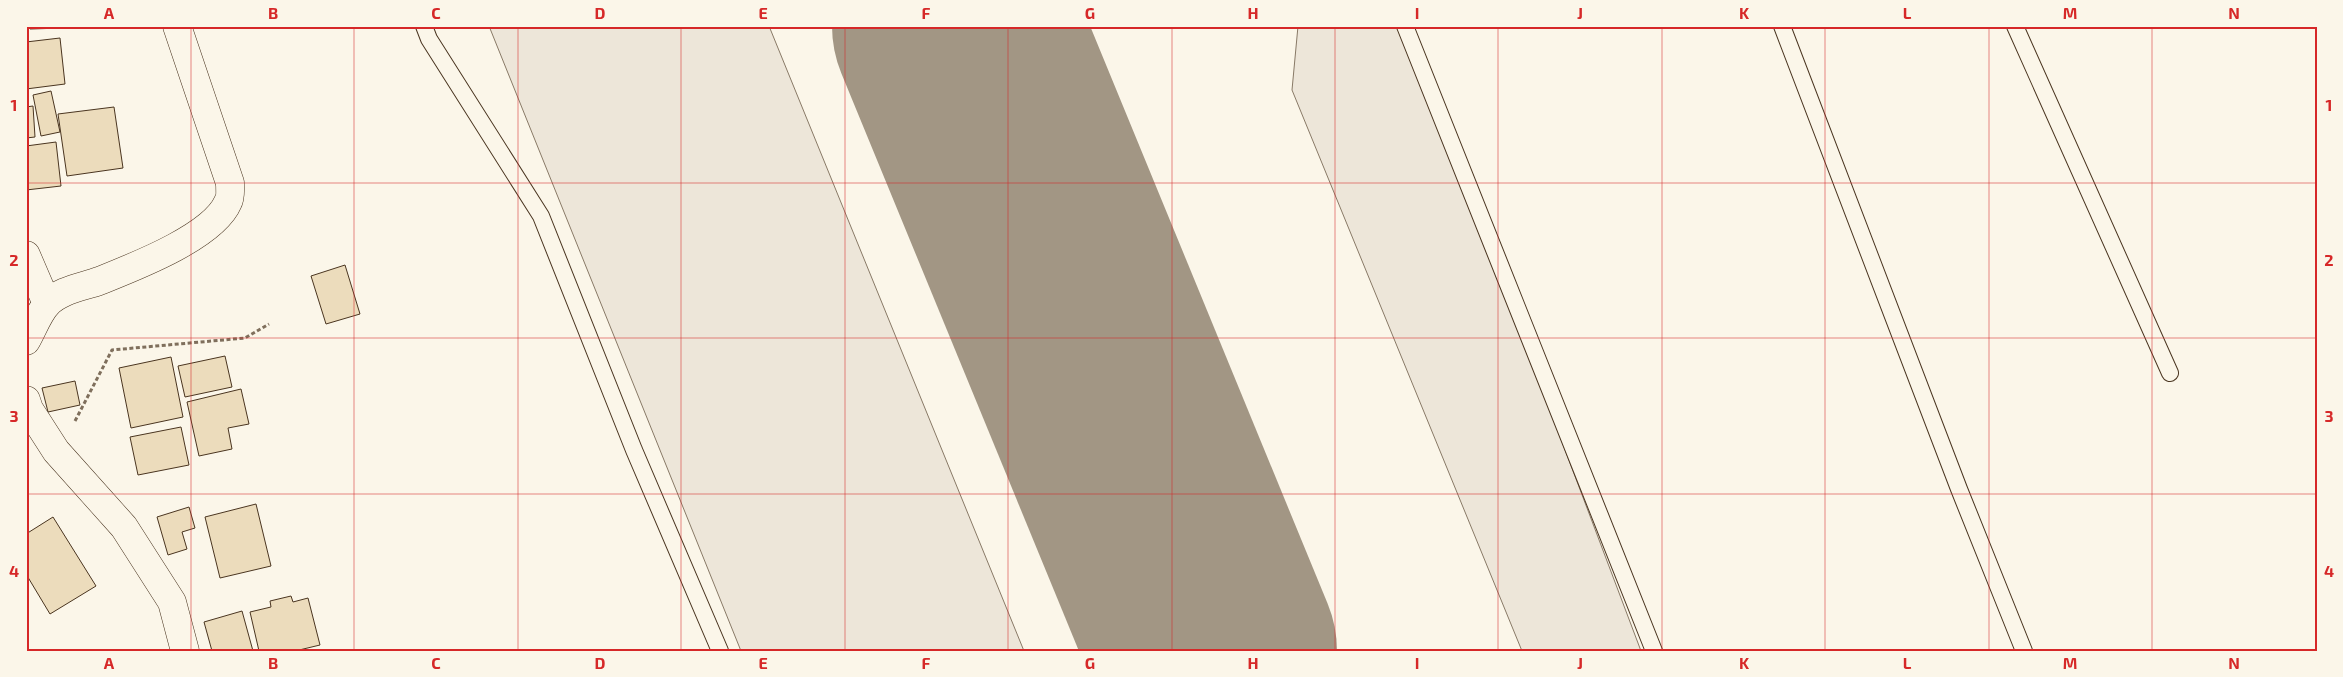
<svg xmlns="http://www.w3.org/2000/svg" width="2343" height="677" viewBox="0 0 2343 677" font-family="'Exo 2',sans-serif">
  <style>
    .green { fill: #ede6d9; stroke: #887966 }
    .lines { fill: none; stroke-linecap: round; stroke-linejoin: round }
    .taxiway { stroke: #a29684; stroke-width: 99 }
    .runway { stroke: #a29684; stroke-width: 248 }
    .building { fill: #ecdcbc; stroke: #4a3520 }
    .service-casing { stroke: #4a3520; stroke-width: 18 }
    .minor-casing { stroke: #4a3520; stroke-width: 29 }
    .path { stroke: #7f6f5c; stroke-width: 3; stroke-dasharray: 4 2.5; stroke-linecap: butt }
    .service { stroke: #fbf6e9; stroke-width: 16 }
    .minor { stroke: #fbf6e9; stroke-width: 28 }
    .grid { fill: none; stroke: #d62828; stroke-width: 1; stroke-opacity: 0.55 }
    .neatline { fill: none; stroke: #d62828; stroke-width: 2 }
    .grid-label { font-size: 16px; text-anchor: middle; font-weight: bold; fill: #d62828 }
  </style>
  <rect width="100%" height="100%" fill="#fbf6e9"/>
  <g class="green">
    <polygon points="489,26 769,26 1024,651 741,651"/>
    <polygon points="1298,26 1405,26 1641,651 1522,651 1292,90"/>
  </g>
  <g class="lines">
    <polyline class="taxiway" points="973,26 974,44 987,101"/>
    <polyline class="runway" points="956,26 1213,651"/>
  </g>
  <g class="building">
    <polygon points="30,26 63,26 63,28 30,29"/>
    <polygon points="60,38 65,84 26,89 26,42"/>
    <polygon points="51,91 60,132 41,136 33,95"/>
    <polygon points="33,106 35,137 26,138 26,107"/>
    <polygon points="114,107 123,168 67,176 58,114"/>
    <polygon points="56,142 61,186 26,190 26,146"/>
    <polygon points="345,265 360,314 326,324 311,276"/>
    <polygon points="225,356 232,387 185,397 178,366"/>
    <polygon points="171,357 183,417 131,428 119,368"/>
    <polygon points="75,381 80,405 48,412 42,388"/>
    <polygon points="241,389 249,424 228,428 232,449 199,456 187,402"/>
    <polygon points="181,427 189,465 138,475 130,437"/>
    <polygon points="256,504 271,566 220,578 205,517"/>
    <polygon points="189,507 195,528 182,532 187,549 168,555 157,517"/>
    <polygon points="53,517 96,586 50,614 26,574 26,534"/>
    <polygon points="291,596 293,602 308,598 320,645 295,651 259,651 250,612 271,607 270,601"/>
    <polygon points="242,611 253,651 212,651 204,622"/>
  </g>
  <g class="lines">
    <defs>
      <g id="service">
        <polyline points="424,26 429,39 541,216 634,450 720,651"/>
        <polyline points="1405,26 1654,651"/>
        <polyline points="1782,26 1959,489 2024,651"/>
        <polyline points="2015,26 2170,373"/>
      </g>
      <g id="minor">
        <polyline points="26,255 47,304"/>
        <path d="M 26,341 C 33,329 38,314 47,304 C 60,290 82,287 99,281 C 134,267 213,237 228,202 C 231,197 230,189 230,183 L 177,26"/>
        <polyline points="26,400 29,409 56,451 124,527 172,602 185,651"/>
      </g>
    </defs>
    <use href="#service" class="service-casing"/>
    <use href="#minor" class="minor-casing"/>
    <polyline class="path" points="75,421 112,350 245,338 269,324"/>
    <use href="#service" class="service"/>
    <use href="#minor" class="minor"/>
  </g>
  <path class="grid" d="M 191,26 L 191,651M 354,26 L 354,651M 518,26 L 518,651M 681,26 L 681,651M 845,26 L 845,651M 1008,26 L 1008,651M 1172,26 L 1172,651M 1335,26 L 1335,651M 1498,26 L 1498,651M 1662,26 L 1662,651M 1825,26 L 1825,651M 1989,26 L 1989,651M 2152,26 L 2152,651M 26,183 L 2317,183M 26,338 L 2317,338M 26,494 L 2317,494"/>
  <rect width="2343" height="677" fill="none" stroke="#fbf6e9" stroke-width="55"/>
  <rect x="28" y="28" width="2288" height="622" class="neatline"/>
  <g class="grid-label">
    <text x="109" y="19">A</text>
    <text x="273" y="19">B</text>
    <text x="436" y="19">C</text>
    <text x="600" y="19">D</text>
    <text x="763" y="19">E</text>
    <text x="926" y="19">F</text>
    <text x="1090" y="19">G</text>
    <text x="1253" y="19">H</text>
    <text x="1417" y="19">I</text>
    <text x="1580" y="19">J</text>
    <text x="1744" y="19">K</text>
    <text x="1907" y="19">L</text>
    <text x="2070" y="19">M</text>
    <text x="2234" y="19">N</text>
    <text x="14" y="111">1</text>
    <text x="2329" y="111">1</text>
    <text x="14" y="266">2</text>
    <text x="2329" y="266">2</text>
    <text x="14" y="422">3</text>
    <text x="2329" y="422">3</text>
    <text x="14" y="577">4</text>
    <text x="2329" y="577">4</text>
    <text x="109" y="669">A</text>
    <text x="273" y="669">B</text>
    <text x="436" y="669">C</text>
    <text x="600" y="669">D</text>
    <text x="763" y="669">E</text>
    <text x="926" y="669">F</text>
    <text x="1090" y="669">G</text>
    <text x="1253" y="669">H</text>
    <text x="1417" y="669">I</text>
    <text x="1580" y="669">J</text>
    <text x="1744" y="669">K</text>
    <text x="1907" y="669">L</text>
    <text x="2070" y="669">M</text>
    <text x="2234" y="669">N</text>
  </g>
</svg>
